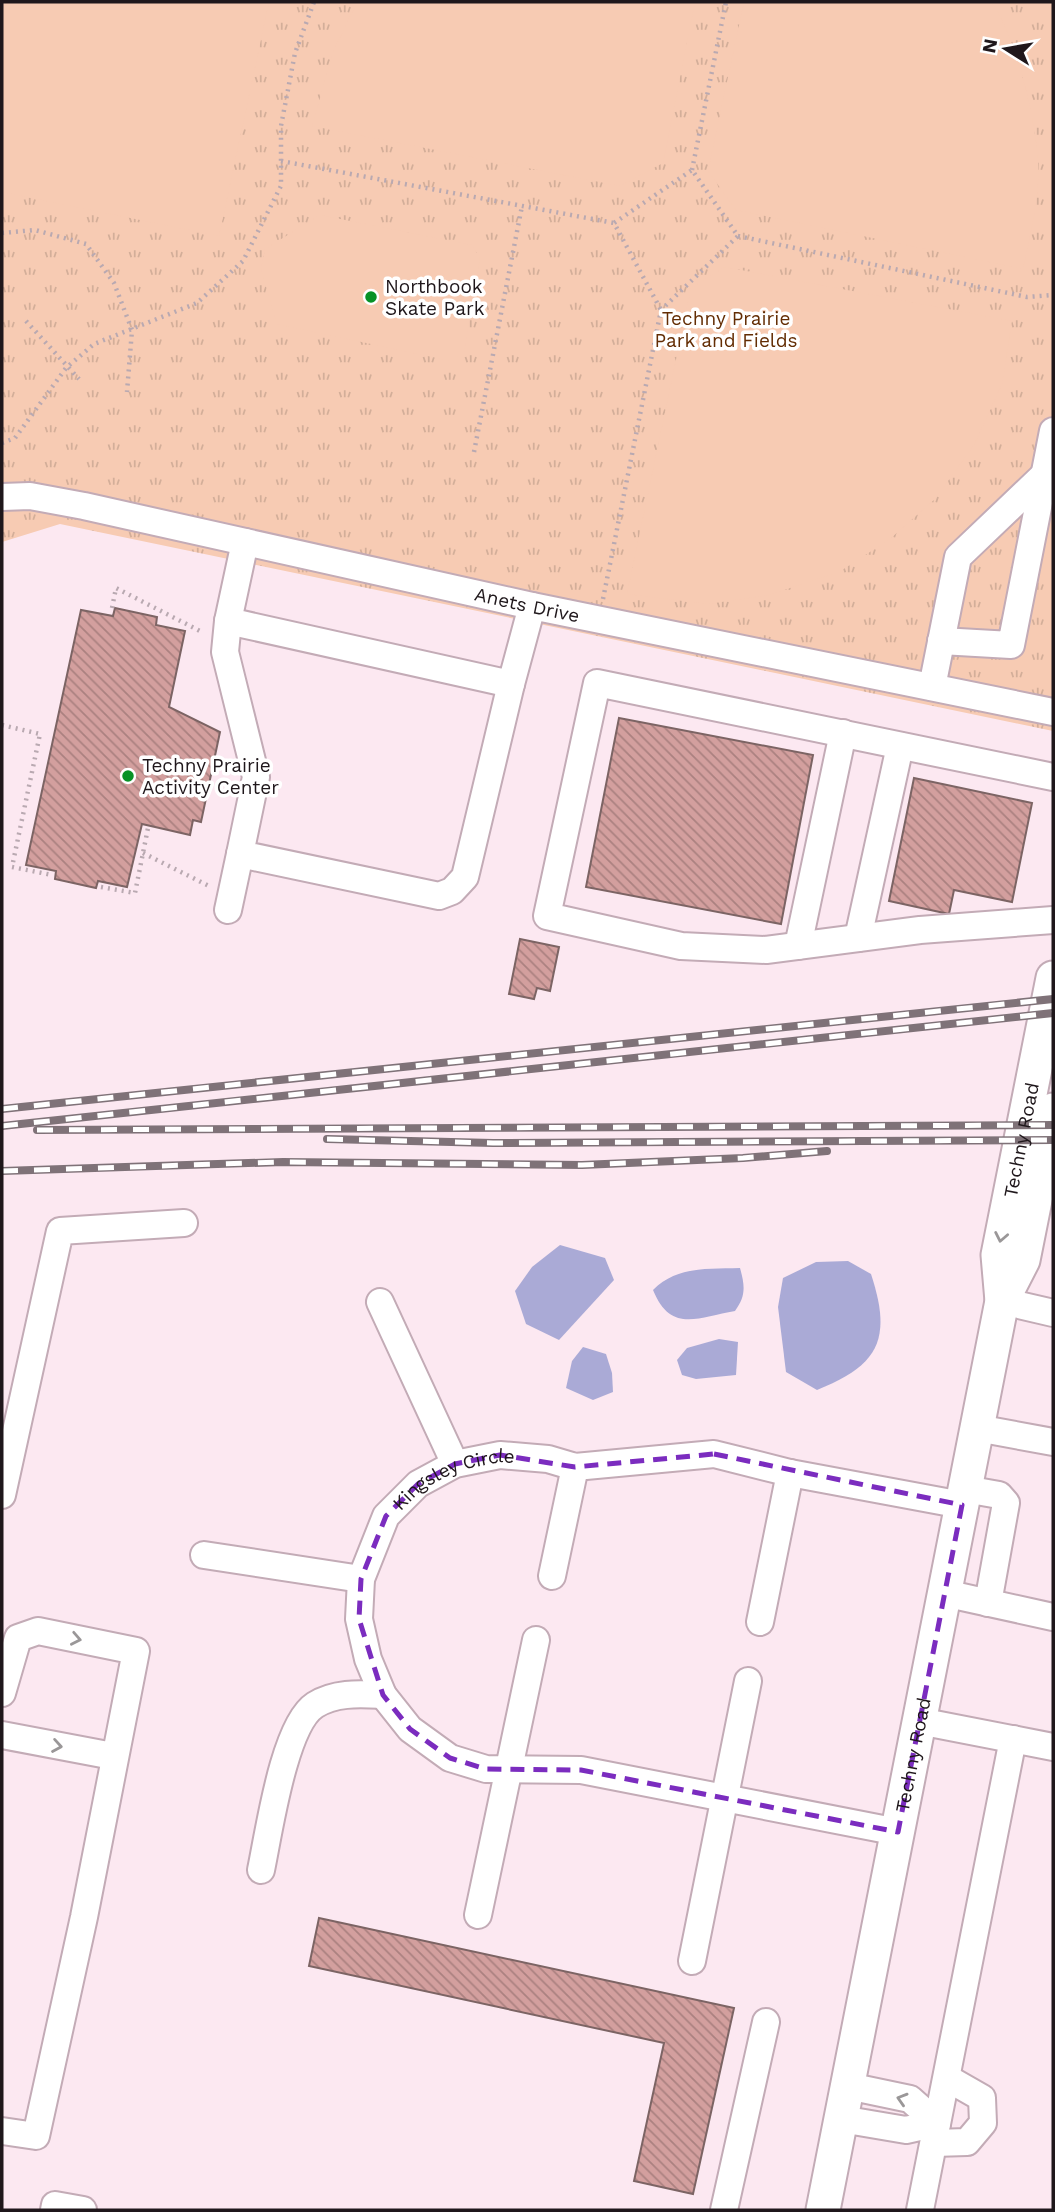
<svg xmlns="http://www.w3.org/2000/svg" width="1055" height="2212" viewBox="0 0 1055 2212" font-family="'Work Sans',sans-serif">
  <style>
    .park { fill: url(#park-tufts) }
    .pitch { fill: #f7cbb3 }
    .water { fill: #aaaad6 }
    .building { fill: url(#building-back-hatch); stroke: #7c6464; stroke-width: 2 }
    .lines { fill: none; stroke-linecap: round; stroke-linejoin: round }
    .minor-casing { stroke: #c3abb6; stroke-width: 30 }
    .major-casing { stroke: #c3abb6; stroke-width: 37 }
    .path { stroke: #b9a9b1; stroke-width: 4.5; stroke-dasharray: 2 5; stroke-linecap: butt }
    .minor { stroke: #fff; stroke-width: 26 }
    .major { stroke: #fff; stroke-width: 33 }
    .rail-casing { stroke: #7f7278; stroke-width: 8 }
    .rail { stroke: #fff; stroke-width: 5; stroke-dasharray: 16; stroke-linecap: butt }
    .oneway { stroke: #9a9798 }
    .marked { fill: none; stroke: #7b2cbf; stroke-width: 5; stroke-dasharray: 14 9; stroke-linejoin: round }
    .poi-dot { fill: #079226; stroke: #fff; stroke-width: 2.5 }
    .labels { text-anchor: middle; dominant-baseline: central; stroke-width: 7; stroke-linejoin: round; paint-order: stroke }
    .poi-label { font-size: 19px; fill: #1f171b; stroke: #fff; text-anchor: start }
    .park-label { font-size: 19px; fill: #632d04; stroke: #fff }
    .street-label { font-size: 19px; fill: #1f171b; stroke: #fff }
  </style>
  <defs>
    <pattern id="park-tufts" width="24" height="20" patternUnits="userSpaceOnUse" patternTransform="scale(1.75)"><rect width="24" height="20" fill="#f7cbb3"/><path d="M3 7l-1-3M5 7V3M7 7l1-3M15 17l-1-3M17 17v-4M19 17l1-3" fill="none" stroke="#d3ae99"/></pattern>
    <pattern id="building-back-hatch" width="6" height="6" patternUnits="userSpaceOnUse" patternTransform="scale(1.75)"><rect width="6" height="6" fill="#d39f9e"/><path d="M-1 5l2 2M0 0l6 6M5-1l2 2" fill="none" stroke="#ab8180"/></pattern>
  </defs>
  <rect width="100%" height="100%" fill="#fce8f1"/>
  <polygon class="park" points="2,2 1053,2 1053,731 60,524 2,542"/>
  <g class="pitch">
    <polygon points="2,2 269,2 219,236 2,192"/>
    <polygon points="357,2 695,2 663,163 620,186 312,126 333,52"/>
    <path d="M 744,2 L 991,2 C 1017,35 1042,141 1038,183 C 1036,212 1029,241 1023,269 L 736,210 L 708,171 Z"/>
    <polygon points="320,215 472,245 480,258 464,352 451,361 277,324 261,269 265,249"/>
    <polygon points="725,267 1012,321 1002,384 974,445 935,499 890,539 839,572 769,595 708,604 627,594 691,288"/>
  </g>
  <g class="water">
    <polygon points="560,1245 605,1258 614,1280 559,1340 526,1324 515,1291 532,1267"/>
    <path d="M 848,1261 L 871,1274 C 892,1338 880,1365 817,1390 L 786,1372 L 778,1307 L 783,1278 L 816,1262 Z"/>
    <path d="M 740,1268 C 745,1286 746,1296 735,1311 C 698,1317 671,1334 653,1290 C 677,1266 707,1269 740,1268 Z"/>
    <polygon points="719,1339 738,1342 736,1375 696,1379 682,1375 677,1360 687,1348"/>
    <polygon points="583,1347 606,1354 612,1373 613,1392 593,1400 566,1388 572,1361"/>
  </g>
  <g class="building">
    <polygon points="115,608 157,617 156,625 185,631 169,707 220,732 201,822 193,820 190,835 142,824 127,887 98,881 96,888 55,879 56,871 26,865 81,610 113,616"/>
    <polygon points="619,718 813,755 781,924 586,887"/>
    <polygon points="914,778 1032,803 1012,902 954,890 949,914 889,901"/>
    <polygon points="520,939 559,947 550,991 537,988 534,999 509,994"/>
    <polygon points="319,1918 734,2008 693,2194 634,2181 664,2043 309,1966"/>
  </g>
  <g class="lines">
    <defs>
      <g id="minor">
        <path id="s1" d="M 2,497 L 30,496 L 84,506 L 532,606 L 1053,712"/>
        <polyline points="245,542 228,621 511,684 532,606"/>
        <polyline points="228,621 225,652 256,777 240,854 439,896 452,891 465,877 511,684"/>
        <polyline points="941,641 1011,645 1053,431"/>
        <polyline points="932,687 958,557 1044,475"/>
        <polyline points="1053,777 597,683 547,916 681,946 766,950 920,930 1053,920"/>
        <polyline points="228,910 240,854"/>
        <polyline points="858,938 900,746"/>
        <polyline points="798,946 843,733"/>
        <polyline points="1002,1301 1053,1313"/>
        <polyline points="380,1302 455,1464"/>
        <polyline points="977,1428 1053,1442"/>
        <polyline points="965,1489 999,1495 1006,1503 988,1603"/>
        <polyline points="2,1495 60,1231 184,1223"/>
        <polyline points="204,1555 361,1579"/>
        <polyline points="552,1576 575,1467"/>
        <polyline points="944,1593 1053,1617"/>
        <polyline points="760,1622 790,1473"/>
        <polyline points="2,1693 18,1638 38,1631 136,1651 84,1917 36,2136 2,2131"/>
        <polyline points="919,1721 1053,1747"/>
        <polyline points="2,1735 113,1756"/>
        <path id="s2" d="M 898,1832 L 581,1770 L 486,1769 L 450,1758 L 410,1729 L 383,1695 L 368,1659 L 359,1619 L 361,1579 L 386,1516 L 418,1484 L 455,1464 L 500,1455 L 548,1459 L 575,1467 L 714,1454 L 790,1473 L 962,1505"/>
        <path d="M 261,1870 C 269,1832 284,1725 315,1705 C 336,1692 360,1694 383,1695"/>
        <polyline points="478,1915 536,1640"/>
        <polyline points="692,1961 748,1681"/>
        <polyline points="841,2119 906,2130 937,2123 910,2099 848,2086"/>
        <polyline points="934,2143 967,2142 983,2123 982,2098 947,2078"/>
        <polyline points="54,2210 55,2205 83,2210"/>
        <polyline points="724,2210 766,2022"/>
        <polyline points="920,2210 1013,1739"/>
      </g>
      <g id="major">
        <polyline points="1002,1301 1023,1260 1053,1110"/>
        <path id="s3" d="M 823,2210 L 1002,1301 L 998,1255 L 1053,978"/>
      </g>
    </defs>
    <use href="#minor" class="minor-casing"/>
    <use href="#major" class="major-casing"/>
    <g class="path">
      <polyline points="281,161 614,223"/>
      <polyline points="692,170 726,2"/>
      <polyline points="2,233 35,230 86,244 114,283 132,330 127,392"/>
      <polyline points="738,236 1027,297 1053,295"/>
      <polyline points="26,321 79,379"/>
      <polyline points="2,443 15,438 66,368 94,344 197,303 243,261 281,186 281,126 295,53 314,2"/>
      <polyline points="474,452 522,206"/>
      <polyline points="603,599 661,310 738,236 692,170 614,223 661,310"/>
      <polyline points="112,608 116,588 202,632"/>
      <polyline points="2,725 40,734 12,867 52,875"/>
      <polyline points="143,853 211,887"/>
      <polyline points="101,887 135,893 148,828"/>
    </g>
    <use href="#minor" class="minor"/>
    <use href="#major" class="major"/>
    <defs>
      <g id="rail">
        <polyline points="2,1109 1053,999"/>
        <polyline points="2,1126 1053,1013"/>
        <polyline points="37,1130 1053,1125"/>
        <polyline points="327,1139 493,1143 1053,1140"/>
        <polyline points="2,1171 283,1162 582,1165 743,1158 827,1151"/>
      </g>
    </defs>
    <use href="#rail" class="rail-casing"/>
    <use href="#rail" class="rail"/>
  </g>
  <defs><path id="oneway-chevron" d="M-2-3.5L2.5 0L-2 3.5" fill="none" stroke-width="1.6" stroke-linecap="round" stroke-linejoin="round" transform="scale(1.75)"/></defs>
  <g class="oneway">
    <use href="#oneway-chevron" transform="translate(1001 1237) rotate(101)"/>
    <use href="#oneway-chevron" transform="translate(76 1639) rotate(11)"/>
    <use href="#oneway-chevron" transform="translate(57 1746) rotate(10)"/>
    <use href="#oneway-chevron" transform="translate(902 2099) rotate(-163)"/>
  </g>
  <path class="marked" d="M 714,1454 L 962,1505 L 898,1832 L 581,1770 L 486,1769 L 450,1758 L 410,1729 L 383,1695 L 359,1619 L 361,1579 L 386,1516 L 418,1484 L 455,1464 L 500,1455 L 575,1467 Z"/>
  <g class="poi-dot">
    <circle cx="371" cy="297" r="7"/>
    <circle cx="128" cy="776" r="7"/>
  </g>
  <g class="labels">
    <g class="poi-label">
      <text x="385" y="286">Northbook<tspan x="385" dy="22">Skate Park</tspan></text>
      <text x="142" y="765">Techny Prairie<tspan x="142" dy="22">Activity Center</tspan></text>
    </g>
    <g class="park-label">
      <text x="726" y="318">Techny Prairie<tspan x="726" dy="22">Park and Fields</tspan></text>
    </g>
    <g class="street-label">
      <text stroke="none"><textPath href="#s1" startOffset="537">Anets Drive</textPath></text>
      <text stroke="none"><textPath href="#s3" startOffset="1090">Techny Road</textPath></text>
      <text stroke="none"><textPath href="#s2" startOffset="817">Kingsley Circle</textPath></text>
      <text stroke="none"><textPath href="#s3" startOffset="464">Techny Road</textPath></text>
    </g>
  </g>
  <rect width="1055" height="2212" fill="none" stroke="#1f171b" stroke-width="7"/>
  <g transform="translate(1006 49) rotate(281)" stroke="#ffffff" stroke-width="5" paint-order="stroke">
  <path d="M0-5L12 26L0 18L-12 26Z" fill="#1f171b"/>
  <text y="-10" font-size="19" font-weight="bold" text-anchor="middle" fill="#1f171b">N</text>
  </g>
</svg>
